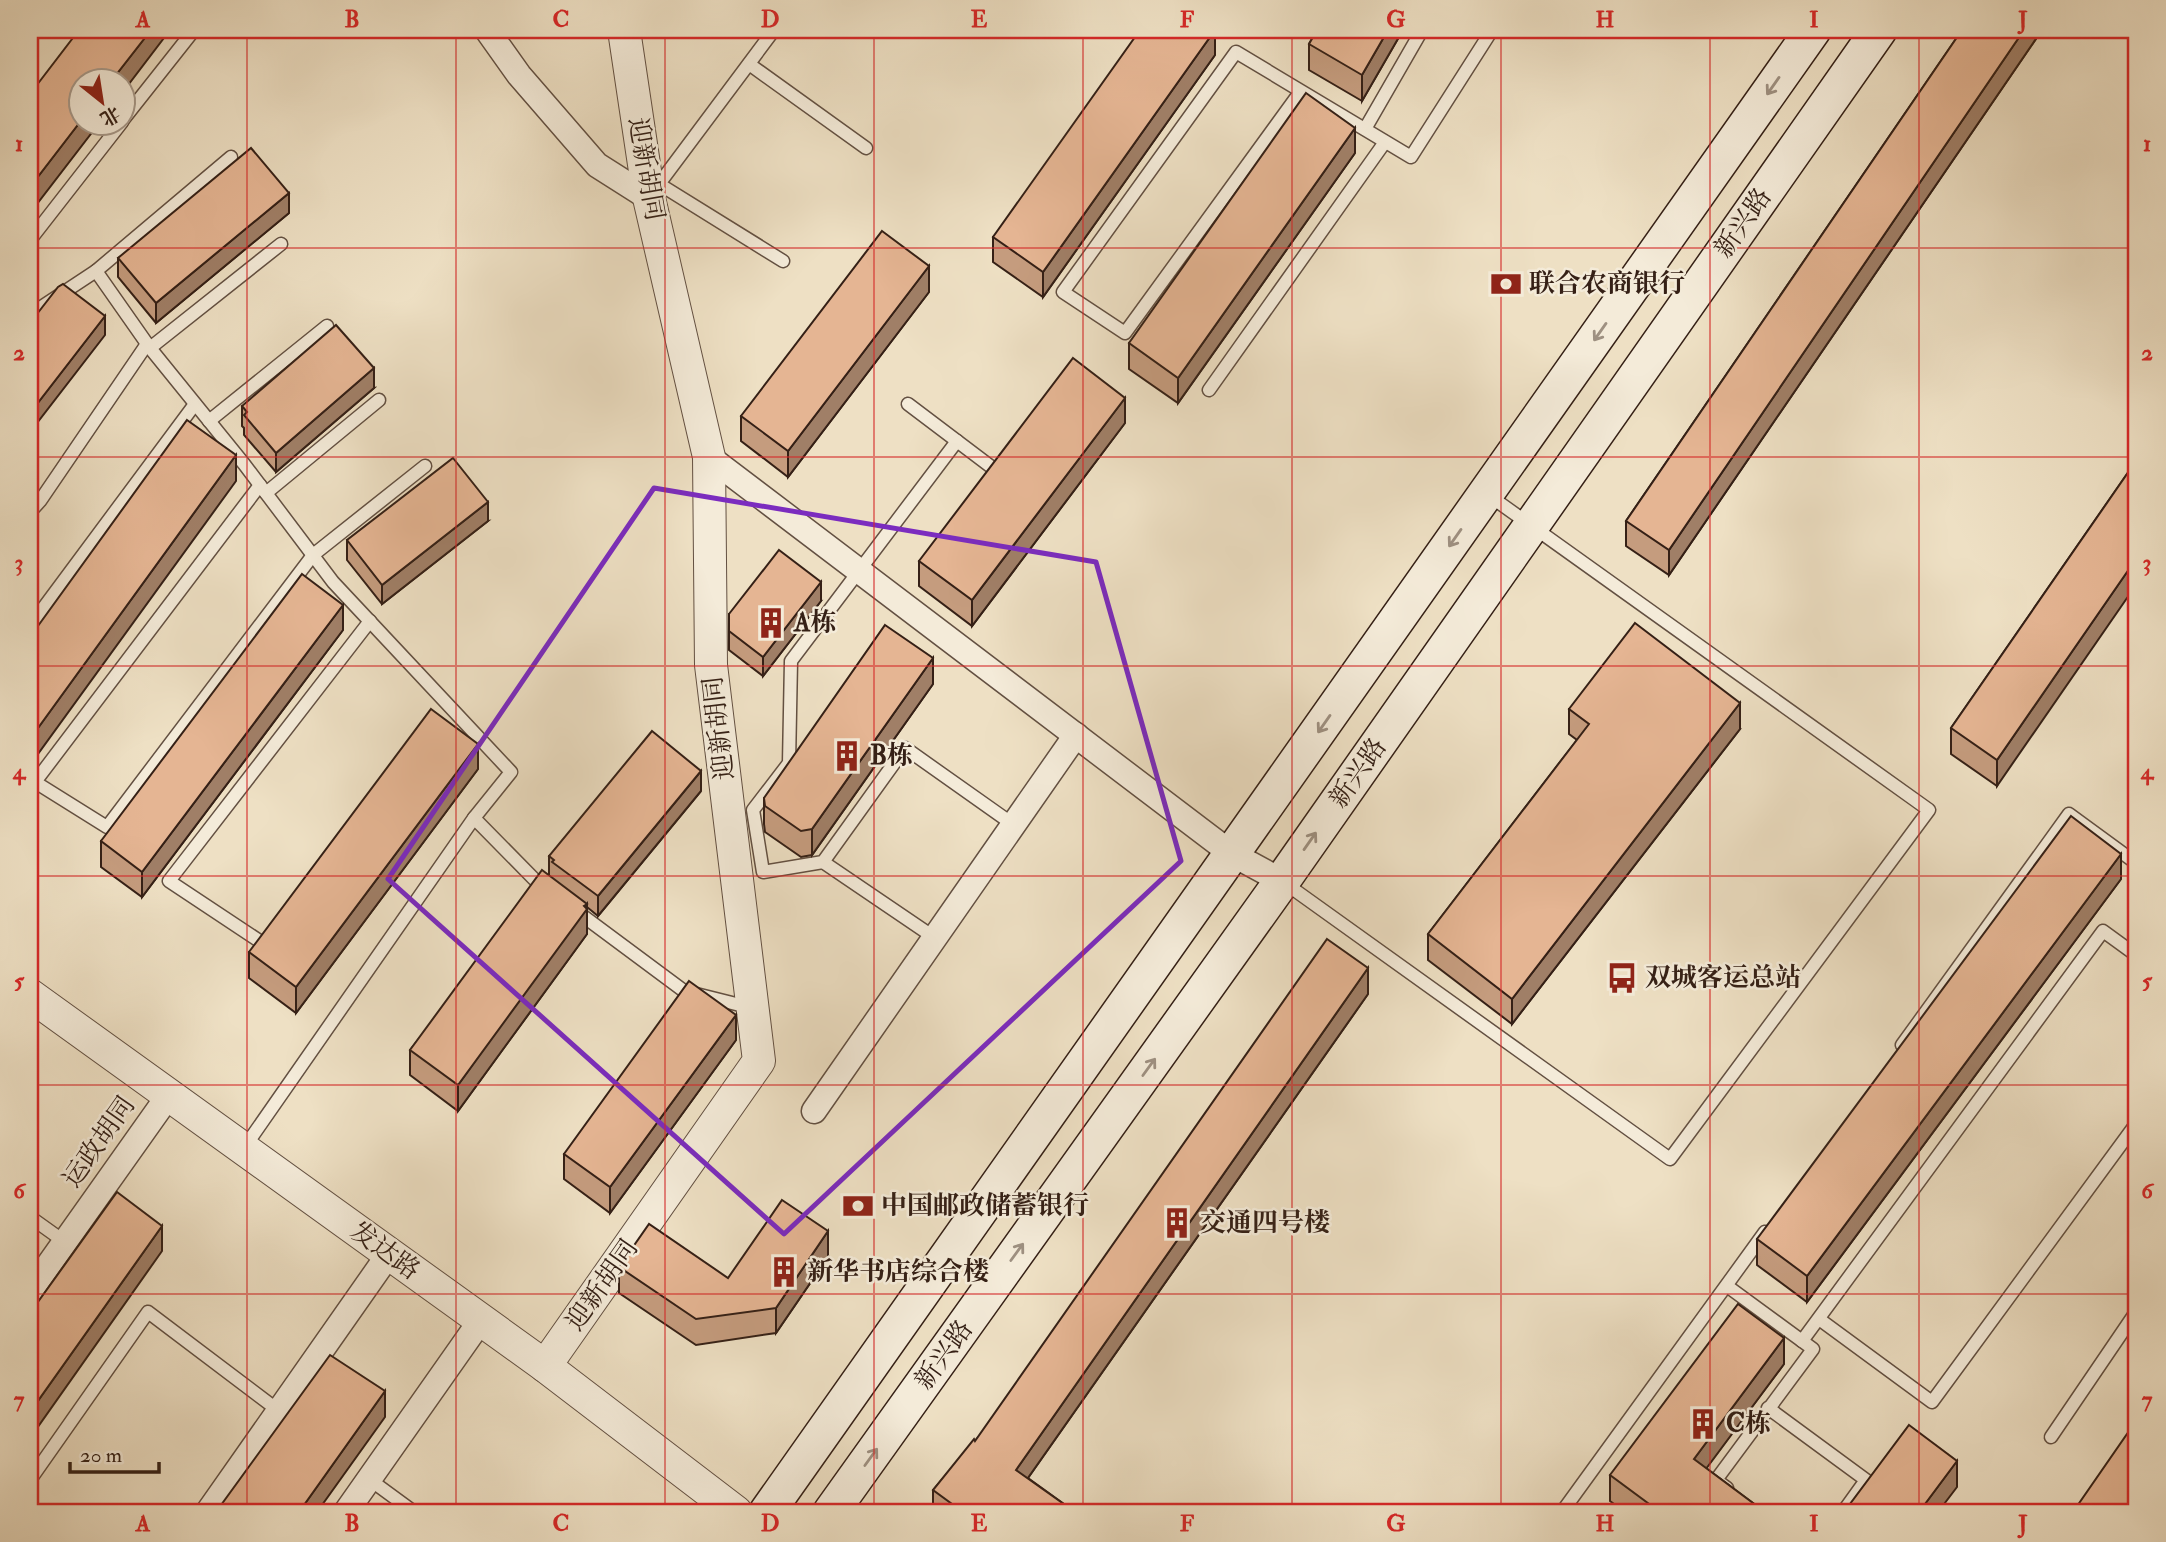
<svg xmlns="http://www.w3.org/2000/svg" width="2166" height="1542" viewBox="0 0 2166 1542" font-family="'IM FELL Double Pica','Noto Serif SC',serif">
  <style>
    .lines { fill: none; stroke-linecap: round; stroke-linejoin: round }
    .service-casing { stroke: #635042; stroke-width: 15 }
    .minor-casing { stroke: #635042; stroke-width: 27 }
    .tertiary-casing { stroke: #635042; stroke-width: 34 }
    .secondary-casing { stroke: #352016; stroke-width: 38 }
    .service { stroke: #f4ebd9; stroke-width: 12 }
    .minor { stroke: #f4ebd9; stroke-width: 24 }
    .tertiary { stroke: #f4ebd9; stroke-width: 32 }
    .secondary { stroke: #f4ebd9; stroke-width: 35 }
    .wall { fill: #c59c7e; stroke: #352016; stroke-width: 2 }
    .shaded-wall { fill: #a07f67; stroke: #352016; stroke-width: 2 }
    .building { fill: #e5b593; stroke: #352016; stroke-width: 2 }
    .oneway { stroke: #9e9081 }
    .marked { fill: none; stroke: #7b2cbf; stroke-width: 5; stroke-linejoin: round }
    .grid { fill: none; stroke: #d62828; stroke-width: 2; stroke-opacity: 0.55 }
    .labels { text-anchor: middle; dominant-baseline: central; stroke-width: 5; stroke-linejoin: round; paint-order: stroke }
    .street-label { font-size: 26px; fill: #352016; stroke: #f4ebd9 }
    .poi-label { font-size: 26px; font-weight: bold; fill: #352016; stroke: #f4ebd9; text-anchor: start }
    .neatline { fill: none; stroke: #d62828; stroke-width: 2.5 }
    .grid-label { font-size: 23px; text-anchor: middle; font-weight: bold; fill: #d62828 }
  </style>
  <rect width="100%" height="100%" fill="#eee0c4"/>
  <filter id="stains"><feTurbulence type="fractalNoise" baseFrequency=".00286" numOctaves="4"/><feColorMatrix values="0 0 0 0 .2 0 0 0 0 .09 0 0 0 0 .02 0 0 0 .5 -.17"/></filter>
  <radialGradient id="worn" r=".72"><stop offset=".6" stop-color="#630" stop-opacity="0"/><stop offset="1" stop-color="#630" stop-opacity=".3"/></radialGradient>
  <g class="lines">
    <defs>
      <g id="service">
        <polyline points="749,64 866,148"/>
        <polyline points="1301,91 1125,333 1063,292 1236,52 1411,157 1492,30"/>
        <polyline points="122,121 194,30"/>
        <polyline points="1365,129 1422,30"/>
        <polyline points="231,157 96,271 150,348 244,464 333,582 511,772 474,818 534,879 547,889"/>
        <polyline points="659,184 783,261"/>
        <polyline points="653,192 774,30"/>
        <polyline points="30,240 122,122"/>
        <polyline points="30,320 37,310 96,271"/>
        <polyline points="150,348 281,244"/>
        <polyline points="1209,390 1385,142"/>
        <polyline points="908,404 990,466"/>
        <polyline points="209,421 327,326"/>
        <polyline points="957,441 791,661 789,763 753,810 763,872 823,862 905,748 1014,825"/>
        <polyline points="260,485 35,782 107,827 313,555 425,466"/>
        <polyline points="266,493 379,400"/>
        <polyline points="30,512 40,501 147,344"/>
        <polyline points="30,626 195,404"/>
        <polyline points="823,862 935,938"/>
        <polyline points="1282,881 1670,1159 1929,810 1487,494"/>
        <polyline points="575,910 684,991 752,1008"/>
        <polyline points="261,942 169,881 370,621"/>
        <polyline points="1902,1045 2069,814 2136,863"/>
        <polyline points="244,1148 474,818"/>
        <polyline points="30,1217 65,1242"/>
        <polyline points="1727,1286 1813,1349 1716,1480 1727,1488"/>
        <polyline points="1819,1319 1932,1402 2136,1124"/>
        <polyline points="1802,1341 2103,931 2136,955"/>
        <polyline points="1768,1408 1866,1480 1843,1512"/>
        <polyline points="2051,1437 2136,1312"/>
        <polyline points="369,1479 414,1512"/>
        <polyline points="30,1480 148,1312 279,1411"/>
        <polyline points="1562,1512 1765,1232"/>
      </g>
      <g id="minor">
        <polyline points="487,30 519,75 597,165 649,198"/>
        <polyline points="709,457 1232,854 1282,881"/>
        <polyline points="814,1111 1076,735"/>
        <polyline points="30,1291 169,1095"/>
        <polyline points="208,1512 389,1254"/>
        <polyline points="346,1512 481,1320"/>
      </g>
      <g id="tertiary">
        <polyline points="30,995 545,1366 736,1512"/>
        <polyline points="545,1366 759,1061 711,665 709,457 649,198 624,30"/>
      </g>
      <g id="secondary">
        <polyline points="767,1512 1813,30"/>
        <polyline points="831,1512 1282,881 1879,30"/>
      </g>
    </defs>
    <use href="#service" class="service-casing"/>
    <use href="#minor" class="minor-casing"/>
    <use href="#tertiary" class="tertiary-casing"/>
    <use href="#secondary" class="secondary-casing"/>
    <use href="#service" class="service"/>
    <use href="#minor" class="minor"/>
    <use href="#tertiary" class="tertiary"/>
    <use href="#secondary" class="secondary"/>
  </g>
  <g class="wall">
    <polygon points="1317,30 1403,30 1362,101 1309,70 1309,44"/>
    <polygon points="1962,30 2042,30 1669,575 1626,546 1626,521"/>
    <polygon points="1215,55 1043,297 993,262 993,237"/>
    <polygon points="1355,153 1178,403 1129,369 1129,343"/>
    <polygon points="289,213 156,323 118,277 118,258"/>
    <polygon points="929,292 788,477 741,441 741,416"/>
    <polygon points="374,388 276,472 244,435 244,428 242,426 242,406"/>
    <polygon points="1125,423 972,626 919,586 919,561"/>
    <polygon points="2136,461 1997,786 1951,754 1951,728"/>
    <polygon points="488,521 382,604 347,560 347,540"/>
    <polygon points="821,601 763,676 729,650 729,614"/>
    <polygon points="343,630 142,897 101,867 101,841"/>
    <polygon points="933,684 812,855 801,857 765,832 764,824 764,798"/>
    <polygon points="1569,709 1740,729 1512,1024 1428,960 1428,934 1577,740 1569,734"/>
    <polygon points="478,769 296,1013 249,978 249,952"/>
    <polygon points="701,791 598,916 587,907 587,934 458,1111 410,1075 410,1050 549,875 549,856"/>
    <polygon points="2121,879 1807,1302 1757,1265 1757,1239"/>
    <polygon points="1368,994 1028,1478 1075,1512 933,1512 933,1490 975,1441"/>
    <polygon points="736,1040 610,1213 564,1179 564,1154"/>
    <polygon points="828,1257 776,1333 696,1345 619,1293 619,1267 728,1278"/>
    <polygon points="1784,1364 1706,1468 1765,1512 1625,1512 1610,1501 1610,1475"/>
  </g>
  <g class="shaded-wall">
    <polygon points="151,30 170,30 122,93 122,80 112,80"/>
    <polygon points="1215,30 1215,55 1043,297 1043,272"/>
    <polygon points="1388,30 1403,30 1362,101 1362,75"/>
    <polygon points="2024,30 2042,30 1669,575 1669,550"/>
    <polygon points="80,122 100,122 30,213 30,187"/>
    <polygon points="1355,128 1355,153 1178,403 1178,378"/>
    <polygon points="289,193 289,213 156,323 156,303"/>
    <polygon points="929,266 929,292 788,477 788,451"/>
    <polygon points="105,316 105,335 30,432 30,413"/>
    <polygon points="374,368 374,388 276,472 276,453"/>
    <polygon points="1125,398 1125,423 972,626 972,600"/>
    <polygon points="236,455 236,481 30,765 30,739"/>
    <polygon points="488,502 488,521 382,604 382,585"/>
    <polygon points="2136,559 2136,585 1997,786 1997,760"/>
    <polygon points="821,582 821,601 763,676 763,657"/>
    <polygon points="343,605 343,630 142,897 142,872"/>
    <polygon points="933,658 933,684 812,855 812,829"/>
    <polygon points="1740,703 1740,729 1512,1024 1512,999"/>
    <polygon points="478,744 478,769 296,1013 296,987"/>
    <polygon points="701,771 701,791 598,916 598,896"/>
    <polygon points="2121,854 2121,879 1807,1302 1807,1276"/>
    <polygon points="587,904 587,934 458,1111 458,1085"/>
    <polygon points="1368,968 1368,994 1016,1495 1016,1470"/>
    <polygon points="736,1015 736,1040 610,1213 610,1187"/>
    <polygon points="162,1226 162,1251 30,1438 30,1412"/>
    <polygon points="828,1231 828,1257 776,1333 776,1308"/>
    <polygon points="1784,1338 1784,1364 1694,1485 1694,1459"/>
    <polygon points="385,1391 385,1417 317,1512 299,1512"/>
    <polygon points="1957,1461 1957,1487 1938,1512 1919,1512"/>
  </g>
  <g class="building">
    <polygon points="79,30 151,30 112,80 80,80 80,122 30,187 30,94"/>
    <polygon points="1140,30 1215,30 1043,272 993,237"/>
    <polygon points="1317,30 1388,30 1362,75 1309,44"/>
    <polygon points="1962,30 2024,30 1669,550 1626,521"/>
    <polygon points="1306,93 1355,128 1178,378 1129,343"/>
    <polygon points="251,148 289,193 156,303 118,258"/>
    <polygon points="882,231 929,266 788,451 741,416"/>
    <polygon points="63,284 105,316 30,413 30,323 58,287"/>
    <polygon points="336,325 374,368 276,453 244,415 247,412 242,406"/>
    <polygon points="1073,358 1125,398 972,600 919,561"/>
    <polygon points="187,420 236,455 30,739 30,637"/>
    <polygon points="453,458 488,502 382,585 347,540"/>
    <polygon points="2136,461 2136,559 1997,760 1951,728"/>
    <polygon points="779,550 821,582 763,657 729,631 729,614"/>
    <polygon points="302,574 343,605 142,872 101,841"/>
    <polygon points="1635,623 1740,703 1512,999 1428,934 1589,724 1569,709"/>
    <polygon points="885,625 933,658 812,829 801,831 765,806 764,798"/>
    <polygon points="431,709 478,744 296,987 249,952"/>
    <polygon points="652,731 701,771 598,896 552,862 554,860 549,856"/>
    <polygon points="2071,816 2121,854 1807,1276 1757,1239"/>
    <polygon points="542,870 587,904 584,906 587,909 458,1085 410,1050"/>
    <polygon points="1327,939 1368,968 1016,1470 1075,1512 963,1512 933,1490 974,1439 975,1441"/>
    <polygon points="689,981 736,1015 610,1187 564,1154"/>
    <polygon points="117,1192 162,1226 30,1412 30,1313"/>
    <polygon points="782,1200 828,1231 776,1308 696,1319 619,1267 649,1224 728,1278"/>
    <polygon points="1738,1304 1784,1338 1694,1459 1765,1512 1660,1512 1610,1475"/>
    <polygon points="330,1355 385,1391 299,1512 216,1512"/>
    <polygon points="2136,1421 2136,1512 2073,1512"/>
    <polygon points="1909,1425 1957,1461 1919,1512 1844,1512"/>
  </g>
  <defs><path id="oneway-shaft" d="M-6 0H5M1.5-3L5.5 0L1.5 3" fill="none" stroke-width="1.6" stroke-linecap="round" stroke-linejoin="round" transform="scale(1.75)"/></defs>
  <g class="oneway">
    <use href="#oneway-shaft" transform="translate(1773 86) rotate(125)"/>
    <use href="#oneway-shaft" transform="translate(1600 332) rotate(125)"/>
    <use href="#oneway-shaft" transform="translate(1455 538) rotate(125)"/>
    <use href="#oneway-shaft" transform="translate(1324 724) rotate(125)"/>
    <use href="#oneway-shaft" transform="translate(1310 841) rotate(-55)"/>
    <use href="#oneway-shaft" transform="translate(1149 1067) rotate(-54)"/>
    <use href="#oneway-shaft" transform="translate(1017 1252) rotate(-54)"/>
    <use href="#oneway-shaft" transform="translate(871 1457) rotate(-54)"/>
  </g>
  <path class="marked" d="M 654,488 L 1096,562 L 1181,861 L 784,1234 L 388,879 Z"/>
  <path class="grid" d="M 247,30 L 247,1512M 456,30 L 456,1512M 665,30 L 665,1512M 874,30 L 874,1512M 1083,30 L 1083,1512M 1292,30 L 1292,1512M 1501,30 L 1501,1512M 1710,30 L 1710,1512M 1919,30 L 1919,1512M 30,248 L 2136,248M 30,457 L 2136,457M 30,666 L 2136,666M 30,876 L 2136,876M 30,1085 L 2136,1085M 30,1294 L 2136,1294"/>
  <defs>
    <symbol id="bank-bare" viewBox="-9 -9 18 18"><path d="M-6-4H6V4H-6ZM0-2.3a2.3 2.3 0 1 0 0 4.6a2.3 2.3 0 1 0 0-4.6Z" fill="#8f2418" stroke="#f4ebd9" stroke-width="2.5" paint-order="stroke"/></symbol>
    <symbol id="building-bare" viewBox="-9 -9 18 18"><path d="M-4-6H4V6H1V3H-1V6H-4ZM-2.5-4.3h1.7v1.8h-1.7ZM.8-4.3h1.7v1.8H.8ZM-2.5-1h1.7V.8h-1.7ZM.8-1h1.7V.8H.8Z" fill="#8f2418" stroke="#f4ebd9" stroke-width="2.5" paint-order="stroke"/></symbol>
    <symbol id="bus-bare" viewBox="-9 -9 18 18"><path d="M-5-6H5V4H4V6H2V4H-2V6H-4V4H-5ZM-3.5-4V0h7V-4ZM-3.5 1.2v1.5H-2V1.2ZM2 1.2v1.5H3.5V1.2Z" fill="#8f2418" stroke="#f4ebd9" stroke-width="2.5" paint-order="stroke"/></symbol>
  </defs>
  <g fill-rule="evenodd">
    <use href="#bank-bare" x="1484" y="262" width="44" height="44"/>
    <use href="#building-bare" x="749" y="601" width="44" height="44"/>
    <use href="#building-bare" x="825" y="734" width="44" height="44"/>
    <use href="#bus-bare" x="1600" y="956" width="44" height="44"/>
    <use href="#bank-bare" x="836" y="1184" width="44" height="44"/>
    <use href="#building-bare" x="1155" y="1201" width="44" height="44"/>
    <use href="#building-bare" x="762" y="1250" width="44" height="44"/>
    <use href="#building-bare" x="1681" y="1402" width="44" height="44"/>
  </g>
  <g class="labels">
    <g class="street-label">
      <text transform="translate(646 169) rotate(80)">迎新胡同</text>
      <text transform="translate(1743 223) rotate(-55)">新兴路</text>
      <text transform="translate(719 728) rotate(-97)">迎新胡同</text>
      <text transform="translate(1358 773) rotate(-55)">新兴路</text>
      <text transform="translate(99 1142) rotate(-55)">运政胡同</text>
      <text transform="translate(385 1251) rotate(36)">发达路</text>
      <text transform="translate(602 1285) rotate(-55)">迎新胡同</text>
      <text transform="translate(944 1355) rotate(-54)">新兴路</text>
    </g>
    <g class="poi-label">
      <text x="1529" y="284">联合农商银行</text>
      <text x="794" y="623">A栋</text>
      <text x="870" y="756">B栋</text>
      <text x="1645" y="978">双城客运总站</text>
      <text x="881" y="1206">中国邮政储蓄银行</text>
      <text x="1200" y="1223">交通四号楼</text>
      <text x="807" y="1272">新华书店综合楼</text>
      <text x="1726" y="1424">C栋</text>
    </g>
  </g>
  <rect width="2166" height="1542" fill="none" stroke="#eee0c4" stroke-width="77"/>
  <g transform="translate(102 102) rotate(150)"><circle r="33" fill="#f4ebd9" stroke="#a89a8b" stroke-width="2"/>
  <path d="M0-5L12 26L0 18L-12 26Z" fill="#8f2418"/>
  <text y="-10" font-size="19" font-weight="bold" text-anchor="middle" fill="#352016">北</text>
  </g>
  <path d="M70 1462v10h89v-10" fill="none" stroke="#352016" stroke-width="3.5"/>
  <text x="80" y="1462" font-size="21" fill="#352016" stroke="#f4ebd9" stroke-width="5" paint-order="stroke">20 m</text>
  <rect x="38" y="38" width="2090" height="1466" class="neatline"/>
  <g class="grid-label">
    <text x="143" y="27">A</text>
    <text x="352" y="27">B</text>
    <text x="561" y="27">C</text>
    <text x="770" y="27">D</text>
    <text x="979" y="27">E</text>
    <text x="1187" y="27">F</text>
    <text x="1396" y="27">G</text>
    <text x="1605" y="27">H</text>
    <text x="1814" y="27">I</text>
    <text x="2023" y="27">J</text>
    <text x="19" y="151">1</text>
    <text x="2147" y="151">1</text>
    <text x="19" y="360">2</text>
    <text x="2147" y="360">2</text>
    <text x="19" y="570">3</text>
    <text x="2147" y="570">3</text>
    <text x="19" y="779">4</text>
    <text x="2147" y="779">4</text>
    <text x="19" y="988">5</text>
    <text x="2147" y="988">5</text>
    <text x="19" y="1198">6</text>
    <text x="2147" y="1198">6</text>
    <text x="19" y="1407">7</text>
    <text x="2147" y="1407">7</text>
    <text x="143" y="1531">A</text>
    <text x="352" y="1531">B</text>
    <text x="561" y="1531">C</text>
    <text x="770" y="1531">D</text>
    <text x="979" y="1531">E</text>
    <text x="1187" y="1531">F</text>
    <text x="1396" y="1531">G</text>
    <text x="1605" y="1531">H</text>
    <text x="1814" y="1531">I</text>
    <text x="2023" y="1531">J</text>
  </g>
  <rect width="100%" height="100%" filter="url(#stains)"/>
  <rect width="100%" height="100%" fill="url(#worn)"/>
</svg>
